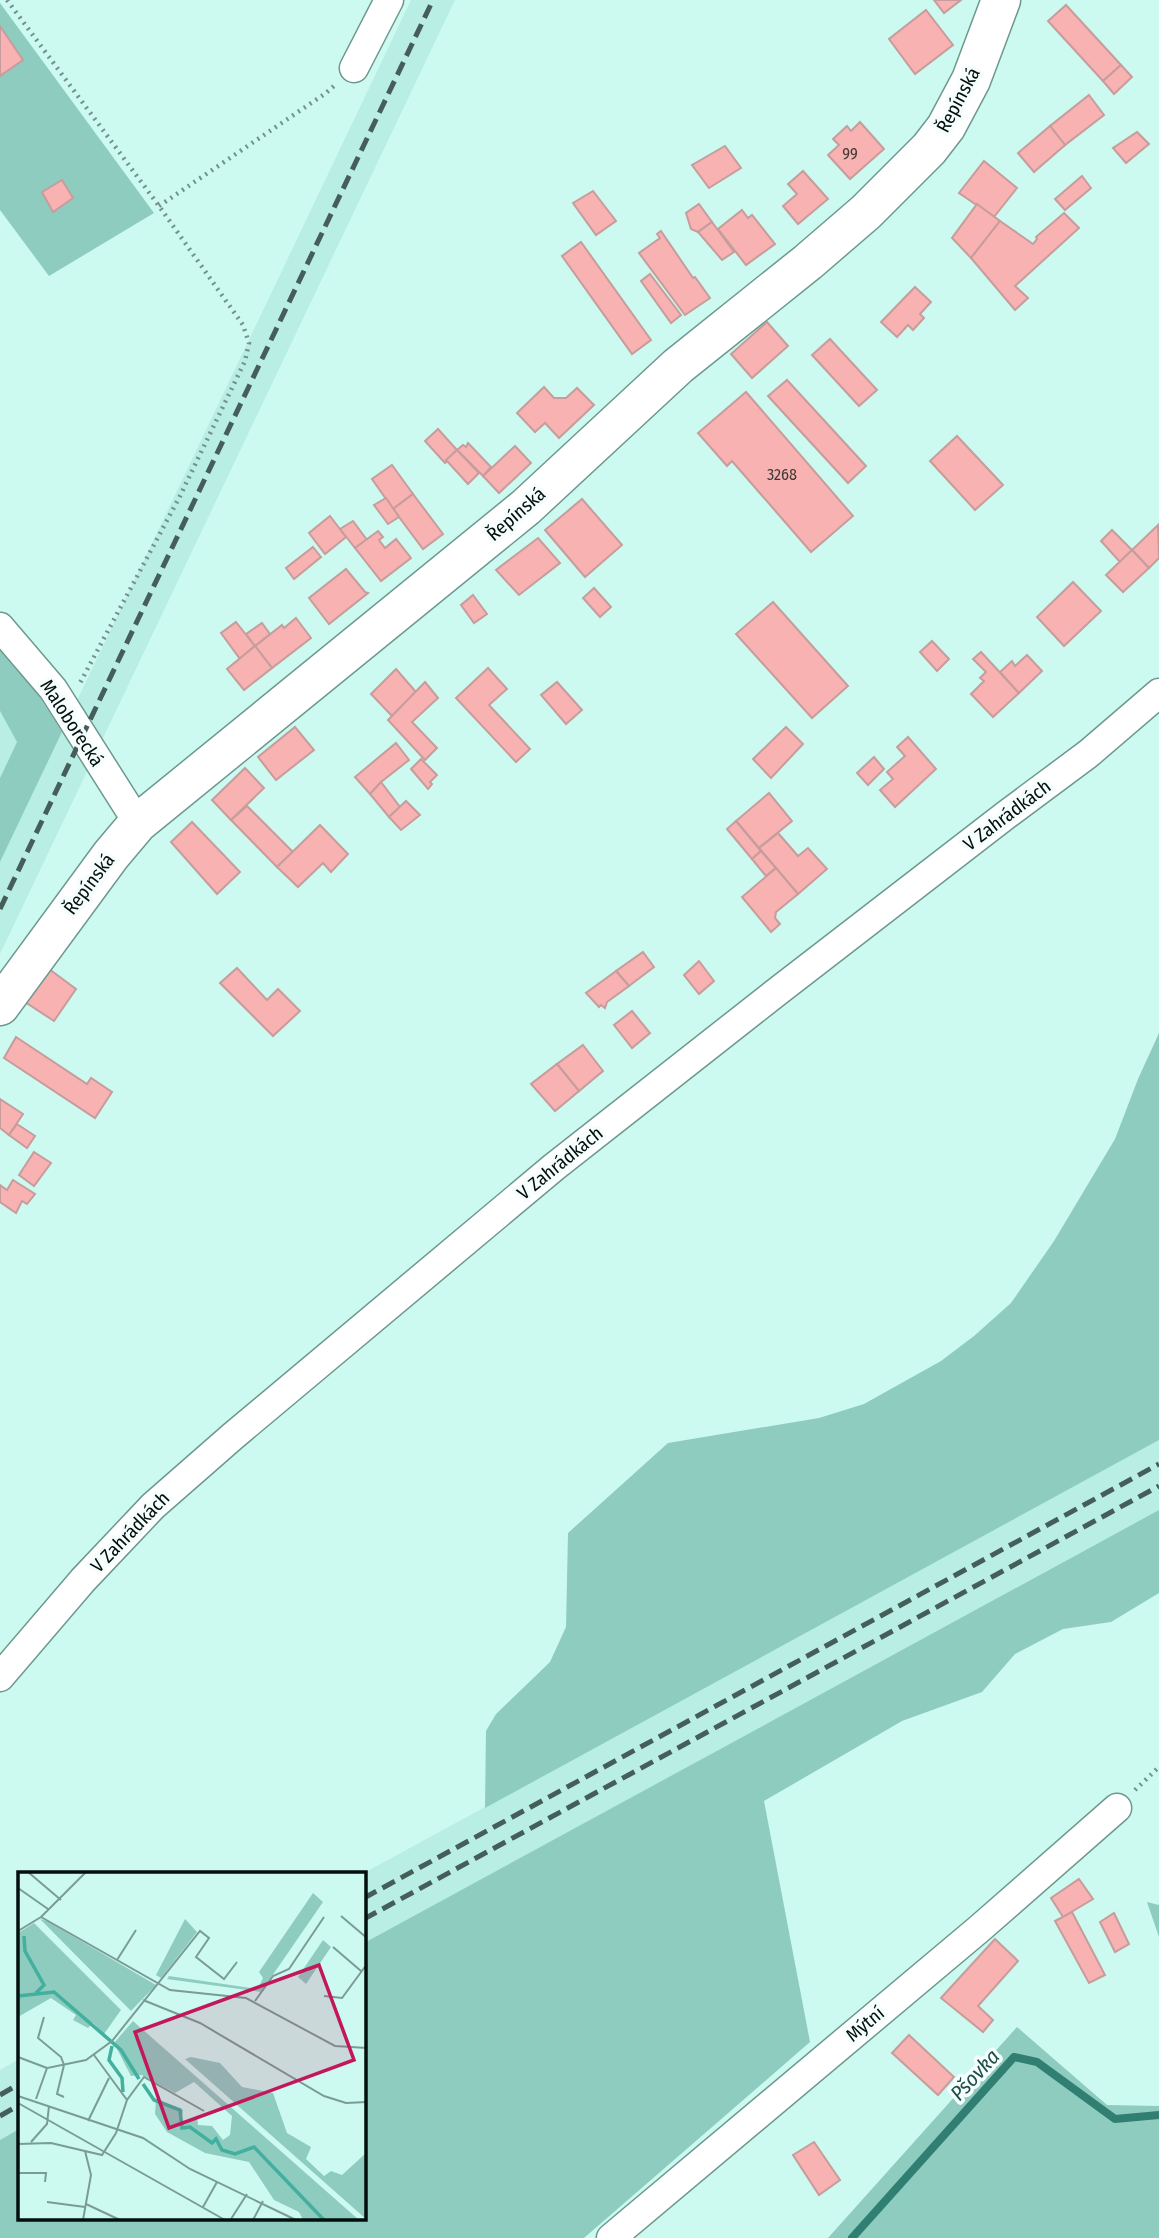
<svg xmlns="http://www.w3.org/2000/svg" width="1159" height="2238" viewBox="0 0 1159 2238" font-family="'Fira Sans Condensed',sans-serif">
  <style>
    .built { fill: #b8eee4 }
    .green { fill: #8eccc0 }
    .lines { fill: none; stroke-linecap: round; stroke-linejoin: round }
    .stream { stroke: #307f72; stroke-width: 8 }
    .building { fill: #f7b2b1; stroke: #c69d9c; stroke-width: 2 }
    .street-casing { stroke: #6d988f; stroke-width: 31 }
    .secondary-casing { stroke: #6d988f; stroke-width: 41 }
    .path { stroke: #73928c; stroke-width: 4.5; stroke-dasharray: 2 5; stroke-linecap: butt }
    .street { stroke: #fff; stroke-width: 28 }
    .secondary { stroke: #fff; stroke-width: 38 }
    .rail { stroke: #465e59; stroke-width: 5; stroke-dasharray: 14 7; stroke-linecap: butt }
    .labels { text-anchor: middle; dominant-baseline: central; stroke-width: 7; stroke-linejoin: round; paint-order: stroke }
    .number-label { font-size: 16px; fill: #3f3836 }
    .street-label { font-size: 19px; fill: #020f0d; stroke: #f5fefc }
    .water-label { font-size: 21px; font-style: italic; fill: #214f48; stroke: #f5fefc }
    .inset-river { fill: none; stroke: #43af9e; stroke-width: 3.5 }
    .inset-road { fill: none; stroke: #7b9c95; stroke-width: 2 }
    .view { fill: #c2185b; fill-opacity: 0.15; stroke: #c2185b; stroke-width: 3.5 }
    .inset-edge { fill: none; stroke: #020f0d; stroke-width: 3.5 }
  </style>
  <rect width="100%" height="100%" fill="#ccfaf0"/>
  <g class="built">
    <polygon points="411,0 455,0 0,954 0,862"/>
    <polygon points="0,711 17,742 0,778"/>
    <polygon points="1159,1440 1159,1510 364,1943 364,1874 362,1874"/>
    <polygon points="19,2059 19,2129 0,2140 0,2070"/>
  </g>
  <g class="green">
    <polygon points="0,3 154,213 49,276 0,210"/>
    <polygon points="0,649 32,685 62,732 0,862 0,778 17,742 0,711"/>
    <polygon points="1159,1033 1159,1440 485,1808 486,1731 496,1714 550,1662 566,1627 568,1533 668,1443 819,1418 864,1404 941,1361 974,1336 1011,1303 1054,1241 1115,1139 1138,1079"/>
    <polygon points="1159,1510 1159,1593 1111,1622 1063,1629 1015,1654 982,1692 902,1721 764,1801 810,2042 584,2238 0,2238 0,2140 19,2129 19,2219 364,2219 364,1943"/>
    <polygon points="1147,1902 1159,1905 1159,1937"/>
    <polygon points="1017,2027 1107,2105 1159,2106 1159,2238 828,2238"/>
  </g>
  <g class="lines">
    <polyline class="stream" points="852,2238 1014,2057 1037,2062 1115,2119 1159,2115"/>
  </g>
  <g class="building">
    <polygon points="934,0 961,0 944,13"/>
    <polygon points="1066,5 1121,65 1103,81 1048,21"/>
    <polygon points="926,10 953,45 915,74 889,39"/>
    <polygon points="0,26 23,60 0,76"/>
    <polygon points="1121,65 1132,77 1114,94 1103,81"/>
    <polygon points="1089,95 1104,115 1065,145 1050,126"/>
    <polygon points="860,122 884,149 850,179 828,155 839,145 833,139 847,126 851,131"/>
    <polygon points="1050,126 1065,145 1034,172 1018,153"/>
    <polygon points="1137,132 1149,144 1126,163 1113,148"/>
    <polygon points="725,146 741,168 709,188 692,165"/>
    <polygon points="984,161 1017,188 994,217 959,193"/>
    <polygon points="803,171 828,199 798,224 783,206 797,194 788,184"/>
    <polygon points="1082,176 1091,188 1065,210 1055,199"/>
    <polygon points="62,180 73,198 53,212 42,192"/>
    <polygon points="593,191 616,221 596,235 573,203"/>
    <polygon points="699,204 712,222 698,232 691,229 686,213"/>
    <polygon points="977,204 1000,221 971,258 952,238"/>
    <polygon points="742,210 748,218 752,215 775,244 746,265 718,229"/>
    <polygon points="1064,213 1079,228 1015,286 1028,298 1015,310 971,258 1000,221 1033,244 1037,239 1036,237"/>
    <polygon points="712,222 734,252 722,260 698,232"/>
    <polygon points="661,231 693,278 695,277 710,298 685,315 639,253 660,238 657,234"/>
    <polygon points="581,242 651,340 632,354 562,256"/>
    <polygon points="650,274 681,315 671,323 641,281"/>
    <polygon points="915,287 931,302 920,314 924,318 913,330 908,325 897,337 881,322"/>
    <polygon points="767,322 788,346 752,378 731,354"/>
    <polygon points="830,339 877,390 859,406 812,355"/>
    <polygon points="787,380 866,466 848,483 768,396"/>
    <polygon points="544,387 554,398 566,398 577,388 594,405 559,438 545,423 535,432 517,413"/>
    <polygon points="746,392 853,516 811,552 732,461 727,466 698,433"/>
    <polygon points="438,429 457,450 445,463 425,441"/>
    <polygon points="957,436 1003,485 975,510 930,461"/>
    <polygon points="468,443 491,467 483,476 457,450 463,445 466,447"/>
    <polygon points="515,446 531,463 499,493 483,476"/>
    <polygon points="457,450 479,473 468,484 446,460"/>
    <polygon points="392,465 413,494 393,509 372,479"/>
    <polygon points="413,494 443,534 423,549 393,509"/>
    <polygon points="386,498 399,517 388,524 374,505"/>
    <polygon points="582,499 622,545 585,577 545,530"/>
    <polygon points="330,516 346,537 325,554 309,533"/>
    <polygon points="353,521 367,540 355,548 340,529"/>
    <polygon points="1158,525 1159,558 1149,568 1132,550"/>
    <polygon points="1112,530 1132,550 1120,562 1101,541"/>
    <polygon points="378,531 383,537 379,540 385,548 396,539 411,558 381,581 355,548"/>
    <polygon points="538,538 560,563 519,595 496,570"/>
    <polygon points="313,547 321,557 294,579 286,568"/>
    <polygon points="1132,550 1149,568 1123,592 1106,575"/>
    <polygon points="346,569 365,592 368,593 329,624 309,598"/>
    <polygon points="1073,582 1101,611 1064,646 1037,617"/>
    <polygon points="594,588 611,607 600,617 583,598"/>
    <polygon points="473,595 487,614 474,623 461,605"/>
    <polygon points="773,602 848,686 812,718 736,634"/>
    <polygon points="296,618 311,638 272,668 255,646 282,625 284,628"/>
    <polygon points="236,622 255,646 240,659 221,633"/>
    <polygon points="262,623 270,634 255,646 246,634"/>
    <polygon points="932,641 949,659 937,671 920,652"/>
    <polygon points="255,646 272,668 244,690 227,669"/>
    <polygon points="981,652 1019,693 993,717 971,694 984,681 980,678 986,672 973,659"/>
    <polygon points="1027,655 1042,671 1019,693 1000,672 1012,661 1015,666"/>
    <polygon points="488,668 507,689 489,705 530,749 516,762 456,698"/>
    <polygon points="396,669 416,692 392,716 371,694"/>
    <polygon points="425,682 438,698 412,722 437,748 425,760 388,720"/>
    <polygon points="557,682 582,710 566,724 541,695"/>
    <polygon points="295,727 314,750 276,780 258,757"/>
    <polygon points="786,727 803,744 771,778 753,759"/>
    <polygon points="908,737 936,769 895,807 880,790 893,779 887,772 905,756 897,747"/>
    <polygon points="396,743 409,760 381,782 370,794 355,777"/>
    <polygon points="874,757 884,769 868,785 857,773"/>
    <polygon points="421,759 437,775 430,782 432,784 428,789 411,769"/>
    <polygon points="245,768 264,788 231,820 212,800"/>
    <polygon points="381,782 400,807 389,817 370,794"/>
    <polygon points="769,793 792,821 759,848 736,821"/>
    <polygon points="406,801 420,815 401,830 389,817"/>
    <polygon points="247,806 293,852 277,867 231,820"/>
    <polygon points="736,821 761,851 752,859 727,829"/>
    <polygon points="192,822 240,872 217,894 171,842"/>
    <polygon points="320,825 348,854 331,872 323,863 298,887 277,867"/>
    <polygon points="778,833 798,856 808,848 827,869 798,894 759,848"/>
    <polygon points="761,851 776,868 766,876 752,859"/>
    <polygon points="776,868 798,894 776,912 775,918 780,924 771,932 742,897"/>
    <polygon points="643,952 654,967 629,986 616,971"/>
    <polygon points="699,961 714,981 699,994 684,975"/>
    <polygon points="237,968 267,1000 278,989 300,1011 273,1036 220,983"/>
    <polygon points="49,969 76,989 54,1021 25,1002"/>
    <polygon points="616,971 629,986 607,1002 605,1008 601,1005 599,1007 586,993"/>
    <polygon points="632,1011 650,1033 632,1048 614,1025"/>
    <polygon points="16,1037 87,1084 91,1078 112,1092 95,1118 4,1058"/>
    <polygon points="583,1045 603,1071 579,1091 557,1064"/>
    <polygon points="557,1064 579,1091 555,1111 531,1084"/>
    <polygon points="0,1099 23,1114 9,1135 0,1128"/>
    <polygon points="17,1124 35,1136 27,1148 9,1135"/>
    <polygon points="34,1152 51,1163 34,1186 19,1175"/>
    <polygon points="13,1180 35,1194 27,1204 22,1201 16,1213 0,1202 0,1185 7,1190"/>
    <polygon points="1079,1879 1093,1899 1063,1917 1051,1898"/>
    <polygon points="1072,1912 1105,1975 1089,1983 1055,1921"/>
    <polygon points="1114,1913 1129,1944 1115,1952 1100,1922"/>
    <polygon points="995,1939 1018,1961 978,2006 993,2020 983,2032 941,1998"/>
    <polygon points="909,2035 954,2077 938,2095 892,2053"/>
    <polygon points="814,2142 840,2180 819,2195 793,2155"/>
  </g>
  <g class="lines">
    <defs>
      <g id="street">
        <polyline points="354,68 389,0"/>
        <polyline points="0,627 53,689 138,823"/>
        <polyline points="0,1677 83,1580 153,1506 233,1436 554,1167 778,991 1006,815 1088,754 1159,693"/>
        <polyline points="611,2238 979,1929 1117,1808"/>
      </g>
      <polyline id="secondary" points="0,1006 111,855 138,823 526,507 678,366 808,262 866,212 929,149 946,127 971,80 1001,0"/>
    </defs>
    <use href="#street" class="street-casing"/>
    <use href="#secondary" class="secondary-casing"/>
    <g class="path">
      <polyline points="7,0 159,206 243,325 249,343 245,361 179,498 80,683"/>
      <polyline points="159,206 326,93 335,85"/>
      <polyline points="1135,1790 1159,1767"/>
    </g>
    <use href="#street" class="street"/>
    <use href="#secondary" class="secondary"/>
    <g class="rail">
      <polyline points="0,909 433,0"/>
      <polyline points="364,1898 1159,1464"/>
      <polyline points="364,1919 1159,1486"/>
      <polyline points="0,2095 19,2084"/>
      <polyline points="0,2116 19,2105"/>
    </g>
  </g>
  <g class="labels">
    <g class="number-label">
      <text x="850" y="153">99</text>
      <text x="782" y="474">3268</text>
    </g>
    <g class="street-label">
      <text transform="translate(958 100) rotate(-62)">Řepínská</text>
      <text transform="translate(516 514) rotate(-41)">Řepínská</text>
      <text transform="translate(72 723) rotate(57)">Maloborecká</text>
      <text transform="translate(1007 815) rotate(-37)">V Zahrádkách</text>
      <text transform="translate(89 884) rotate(-53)">Řepínská</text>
      <text transform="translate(560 1163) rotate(-39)">V Zahrádkách</text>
      <text transform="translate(130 1532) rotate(-46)">V Zahrádkách</text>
      <text transform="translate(865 2024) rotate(-40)">Mýtní</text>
    </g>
    <g class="water-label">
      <text transform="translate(975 2075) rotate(-47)">Pšovka</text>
    </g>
  </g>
  <g transform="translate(18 1872)">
    <rect width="348" height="348" fill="#ccfaf0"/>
    <path d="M 295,21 L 305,30 L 243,120 L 149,107 L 151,104 L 240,117 L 245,106 L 241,100 ZM 22,47 L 29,49 L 138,113 L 113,139 ZM 167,47 L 179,60 L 143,106 L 138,103 ZM 16,51 L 103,138 L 86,162 L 75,151 L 70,156 L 55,148 L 58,143 L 33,126 L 0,145 L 0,61 ZM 305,68 L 313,75 L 288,112 L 280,105 ZM 115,149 L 341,348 L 285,348 L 281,340 L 256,328 L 231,290 L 187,281 L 149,260 L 137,242 L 138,227 L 165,238 L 163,252 L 179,244 L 180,253 L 194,254 L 205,268 L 212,263 L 214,244 L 176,210 L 157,221 L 124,203 L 113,204 L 96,171 ZM 173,185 L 202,191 L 224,215 L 255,221 L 269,261 L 293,275 L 288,287 L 306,304 L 313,299 L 324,303 L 348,281 L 348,347 L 167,187 Z" fill="#8eccc0"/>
    <path class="inset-river" d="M 6,64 L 7,79 L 26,113 L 18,121M 0,124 L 36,120 L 103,178 L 121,207M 94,174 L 91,188 L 104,206 L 105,220M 125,212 L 136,228 L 162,238 L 164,256 L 172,255 L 194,271 L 198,267 L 204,278 L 217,282 L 236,275 L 306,348"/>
    <path class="inset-road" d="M 10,0 L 43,28M 0,16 L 30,37M 323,44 L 349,66M 23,45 L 152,118 L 228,126 L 317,174 L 349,176M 23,45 L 68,0M 0,59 L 23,45M 315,75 L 343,99M 99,88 L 118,58M 306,124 L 324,126 L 349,92M 125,128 L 182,151 L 306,224 L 328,231 L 349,230M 237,129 L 255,104 L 271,97 L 306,45M 26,145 L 20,166 L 43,185 L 46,193 L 39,222 L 46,225M 76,183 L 109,228M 0,185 L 29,196M 0,224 L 125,266 L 172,297 L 278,348M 18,227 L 29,196 L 68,188 L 94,169 L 182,59 L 191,66 L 178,85 L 206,107 L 219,90M 0,231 L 207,348M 70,249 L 91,206M 13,270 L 29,252 L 31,234M 0,272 L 33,271 L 84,283 L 98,261 L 109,228 L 126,205 L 186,239M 0,301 L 28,301 L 27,310M 29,330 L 67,335M 68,332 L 102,348M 185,335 L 199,310M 213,347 L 229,322M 65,348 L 73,303 L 67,279M 235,348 L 245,329"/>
    <path class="view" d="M 301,93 L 336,188 L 151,256 L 117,160 Z"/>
    <rect width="348" height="348" class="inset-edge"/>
  </g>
</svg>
